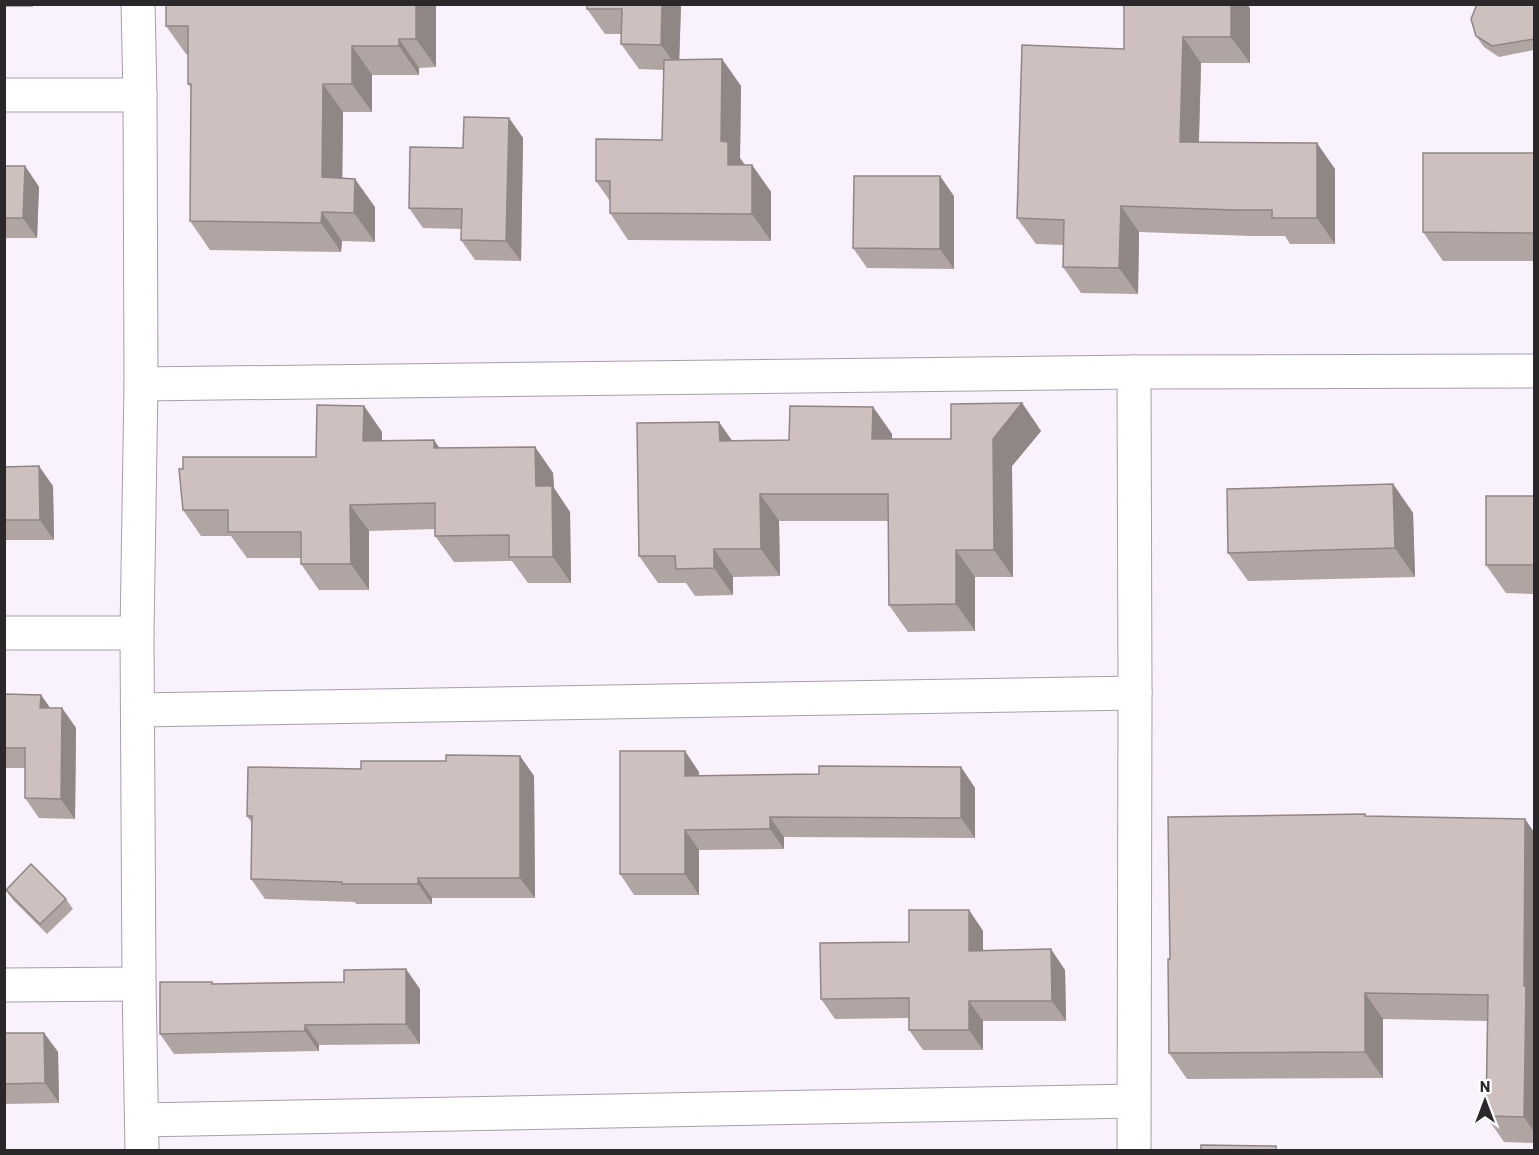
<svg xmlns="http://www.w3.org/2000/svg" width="1539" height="1155" viewBox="0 0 1539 1155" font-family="Barlow,sans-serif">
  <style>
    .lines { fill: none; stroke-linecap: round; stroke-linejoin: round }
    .minor-casing { stroke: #a79fa9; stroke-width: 35 }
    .minor { stroke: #fff; stroke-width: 33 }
    .wall { fill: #b0a5a3 }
    .shaded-wall { fill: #908685 }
    .building { fill: #cdc0be; stroke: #908685; stroke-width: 1.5 }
  </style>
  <rect width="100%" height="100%" fill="#f9f1fb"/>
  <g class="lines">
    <defs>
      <g id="minor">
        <polyline points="138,4 140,95 141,384 137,633 139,984 142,1150"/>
        <polyline points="4,95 140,95"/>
        <polyline points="1134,372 1135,693 1134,1150"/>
        <polyline points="141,384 1134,372 1534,371"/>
        <polyline points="4,633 137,633"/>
        <polyline points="138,710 1135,693"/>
        <polyline points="4,985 139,984"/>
        <polyline points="142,1120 1133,1101"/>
      </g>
    </defs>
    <use href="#minor" class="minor-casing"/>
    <use href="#minor" class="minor"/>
  </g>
  <g class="wall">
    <rect x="4" y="4" width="29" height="3"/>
    <polygon points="436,4 436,67 419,68 419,75 372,75 372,112 343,112 342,178 375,207 375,242 342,241 341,252 210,250 190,221 191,88 188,84 188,54 186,54 166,26"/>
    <polygon points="587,4 681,4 679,60 722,59 741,86 740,158 745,165 752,165 771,192 771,241 628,240 610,213 610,201 596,181 662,140 664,70 639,69 621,44 621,34 605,34 587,9"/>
    <polygon points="1534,4 1534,50 1499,57 1484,47 1476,36"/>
    <polygon points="1250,8 1250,63 1201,63 1199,142 1335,169 1335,244 1290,244 1285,236 1252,236 1139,232 1138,294 1081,293 1063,267 1064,245 1036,244 1017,218 1124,49"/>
    <polygon points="509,118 523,138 521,261 475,260 461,240 461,229 423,228 409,208 463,148"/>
    <polygon points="1534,153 1534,261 1443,261 1423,232"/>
    <polygon points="4,166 25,166 39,187 37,238 4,238"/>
    <polygon points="954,196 954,269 867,268 853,248"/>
    <polygon points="1022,403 1041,431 1012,466 1013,577 975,577 975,631 908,632 889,605 888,521 779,521 780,576 733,577 733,595 695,596 686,583 658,583 639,556 732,441 789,440 873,407 892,434 892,439 951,439"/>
    <polygon points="364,406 382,432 382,441 440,448 535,447 553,473 554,488 570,512 571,583 528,583 512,561 454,562 435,536 435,529 369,531 369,590 319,590 301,564 301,558 247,558 231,536 201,536 183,510 316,457"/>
    <polygon points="4,467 53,486 54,540 4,540"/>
    <polygon points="1393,484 1413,513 1415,577 1248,581 1228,553"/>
    <polygon points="1534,496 1534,594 1506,593 1486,565"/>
    <polygon points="4,694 41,695 50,708 62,708 76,728 75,819 39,818 25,798 25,768 4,768"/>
    <polygon points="520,756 534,776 535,898 432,898 432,904 356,904 355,902 265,899 251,879 252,823 247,816 361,769 446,761"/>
    <polygon points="961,767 975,788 975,838 784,837 784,849 699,850 699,895 634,895 620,874 699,772 699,776 819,774"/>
    <polygon points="1365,814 1366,816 1534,832 1534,1143 1504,1142 1486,1116 1487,1021 1383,1019 1383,1078 1187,1079 1169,1053 1170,959"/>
    <polygon points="6,890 66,899 73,909 47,934 13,900"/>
    <polygon points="969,910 983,931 983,950 1065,970 1066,1021 983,1021 983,1050 923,1050 909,1030 909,1018 835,1019 821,999 909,942"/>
    <polygon points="214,984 420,989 420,1044 319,1045 319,1051 174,1054 160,1034"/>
    <polygon points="4,1033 44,1033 58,1052 59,1103 4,1104"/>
  </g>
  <g class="shaded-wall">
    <polygon points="416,4 436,4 436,67 416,39"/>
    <polygon points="662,4 681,4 679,70 661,45"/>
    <polygon points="1231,4 1247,4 1250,8 1250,63 1231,37"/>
    <polygon points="1183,37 1201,63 1198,168 1180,142"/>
    <polygon points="399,39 419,68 419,75 399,46"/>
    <polygon points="352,46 372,75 372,112 352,84"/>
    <polygon points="722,59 741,86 740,158 747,168 728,165 721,141"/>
    <polygon points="323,84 343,112 342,206 322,177"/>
    <polygon points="509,118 523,138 521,261 506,241"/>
    <polygon points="1317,143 1335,169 1335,244 1317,218"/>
    <polygon points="752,165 771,192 771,241 752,214"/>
    <polygon points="25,166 39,187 37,238 23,218"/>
    <polygon points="940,176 954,196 954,269 940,249"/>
    <polygon points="355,179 375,207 375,242 354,213"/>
    <polygon points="1121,206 1139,232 1138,294 1119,268"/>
    <polygon points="322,212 342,241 341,252 321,223"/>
    <polygon points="1022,403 1041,431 1012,466 1013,577 994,550 993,439"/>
    <polygon points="364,406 382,432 382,467 363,441"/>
    <polygon points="873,407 892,434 891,466 872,439"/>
    <polygon points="719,422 738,449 720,441"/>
    <polygon points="434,440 452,466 434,448"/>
    <polygon points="535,447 553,473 554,488 570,512 571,583 553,557 536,486"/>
    <polygon points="39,466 53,486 54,540 40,520"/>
    <polygon points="1393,484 1413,513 1415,577 1395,548"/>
    <polygon points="760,494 779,521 780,576 761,549"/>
    <polygon points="350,505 369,531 369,590 351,564"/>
    <polygon points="714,549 733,577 733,595 714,568"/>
    <polygon points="956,550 975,577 975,631 956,604"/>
    <polygon points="41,695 55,715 40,708"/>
    <polygon points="62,708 76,728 75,819 61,799"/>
    <polygon points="685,751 699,772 699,796 685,776"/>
    <polygon points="520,756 534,776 535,898 520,878"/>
    <polygon points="961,767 975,788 975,838 961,818"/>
    <polygon points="770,817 784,837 784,849 770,829"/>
    <polygon points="1525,819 1534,832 1534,1132 1524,1117"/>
    <polygon points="685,830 699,850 699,895 685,874"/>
    <polygon points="418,878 432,898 432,904 418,884"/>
    <polygon points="969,910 983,931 983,971 969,951"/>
    <polygon points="1051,949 1065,970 1066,1021 1052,1001"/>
    <polygon points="406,969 420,989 420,1044 406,1024"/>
    <polygon points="1365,993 1383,1019 1383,1078 1365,1052"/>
    <polygon points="969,1001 983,1021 983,1050 969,1030"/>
    <polygon points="305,1025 319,1045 319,1051 305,1031"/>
    <polygon points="44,1033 58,1052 59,1103 45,1083"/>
  </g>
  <g class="building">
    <polygon points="166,4 416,4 416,39 399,39 399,46 352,46 352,84 323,84 322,177 355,179 354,213 322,212 321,223 190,221 191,84 188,84 188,26 166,26"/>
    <polygon points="587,4 662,4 661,45 621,44 622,9 587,9"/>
    <polygon points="1124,4 1231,4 1231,37 1183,37 1180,142 1317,143 1317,218 1272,218 1272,210 1233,210 1121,206 1119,268 1063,267 1064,220 1017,218 1022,45 1124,49"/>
    <polygon points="1477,4 1534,4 1534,39 1492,46 1476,36 1471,19"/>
    <polygon points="722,59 721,141 728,142 728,165 752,165 752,214 610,213 610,181 596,181 596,139 662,140 664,60"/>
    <polygon points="464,117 509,118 506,241 461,240 462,209 409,208 410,147 463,148"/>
    <polygon points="1423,153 1534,153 1534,233 1423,232"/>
    <polygon points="4,166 25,166 23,218 4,218"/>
    <polygon points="854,176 940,176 940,249 853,248"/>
    <polygon points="1022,403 993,439 994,550 956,550 956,604 889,605 888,494 760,494 761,549 714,549 714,568 676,569 675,556 639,556 637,423 719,422 720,441 789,440 790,406 873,407 872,439 951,439 951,404"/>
    <polygon points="317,405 364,406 363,441 434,440 434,448 535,447 536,486 552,486 553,557 509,557 509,535 435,536 435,503 350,505 351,564 301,564 301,532 228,532 228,510 183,510 179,469 183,469 183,457 316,457"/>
    <polygon points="39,466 40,520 4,520 4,467"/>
    <polygon points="1393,484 1395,548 1228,553 1227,489"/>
    <rect x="1486" y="496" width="48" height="69"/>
    <polygon points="4,694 41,695 40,708 62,708 61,799 25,798 25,748 4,748"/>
    <polygon points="620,751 685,751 685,776 819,774 819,766 961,767 961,818 770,817 770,829 685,830 685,874 620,874"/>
    <polygon points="446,755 520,756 520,878 418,878 418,884 342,884 342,882 251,879 252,816 247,816 248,767 361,769 361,761 446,761"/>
    <polygon points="1365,814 1365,816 1525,819 1524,986 1526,986 1524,1117 1486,1116 1488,995 1365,993 1365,1052 1169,1053 1168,959 1170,959 1168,817"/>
    <polygon points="31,864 66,899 40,924 6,890"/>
    <polygon points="909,910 969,910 969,951 1051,949 1052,1001 969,1001 969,1030 909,1030 909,998 821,999 820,943 909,942"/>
    <polygon points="406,969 406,1024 305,1025 305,1031 160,1034 160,982 212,982 212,984 344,982 344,970"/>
    <polygon points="4,1033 44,1033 45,1083 4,1084"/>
    <polygon points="1201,1145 1276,1146 1276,1150 1201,1150"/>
  </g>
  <rect width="1539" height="1155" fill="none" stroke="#2b282b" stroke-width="12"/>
  <g transform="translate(1485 1101)" stroke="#ffffff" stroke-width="4.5" paint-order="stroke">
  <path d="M0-4.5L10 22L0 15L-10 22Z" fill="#2b282b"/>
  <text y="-9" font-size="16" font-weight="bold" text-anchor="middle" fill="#2b282b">N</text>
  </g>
</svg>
